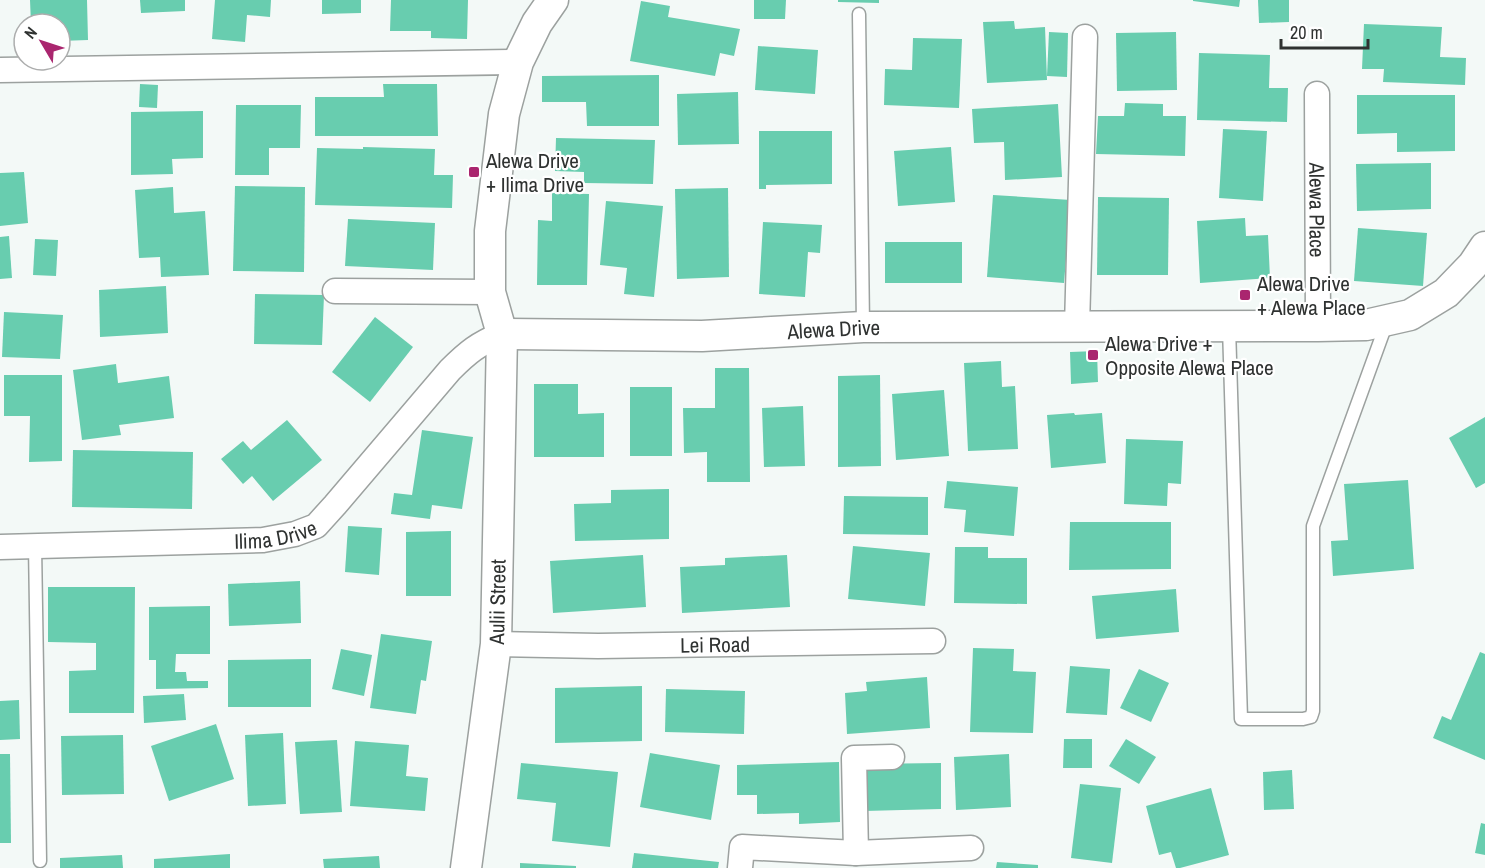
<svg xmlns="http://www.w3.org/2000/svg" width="1485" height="868" viewBox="0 0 1485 868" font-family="'Archivo Narrow',sans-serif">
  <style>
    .building { fill: #68cdaf }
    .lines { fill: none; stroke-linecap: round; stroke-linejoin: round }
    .service-casing { stroke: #9ca19f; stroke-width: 15 }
    .minor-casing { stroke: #9ca19f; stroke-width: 27 }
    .tertiary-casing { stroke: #9ca19f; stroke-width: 33 }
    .service { stroke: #fff; stroke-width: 12 }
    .minor { stroke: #fff; stroke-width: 24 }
    .tertiary { stroke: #fff; stroke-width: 30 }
    .poi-dot { fill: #aa266f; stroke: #fff; stroke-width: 2 }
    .labels { text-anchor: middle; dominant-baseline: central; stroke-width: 4.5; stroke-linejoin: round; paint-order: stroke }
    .poi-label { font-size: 21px; fill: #2f3231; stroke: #fff; text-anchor: start }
    .street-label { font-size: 21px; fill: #2f3231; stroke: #fff }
  </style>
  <rect width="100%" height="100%" fill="#f3f9f7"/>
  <g class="building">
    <polygon points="30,0 87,0 88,40 60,41 60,24 31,24"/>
    <polygon points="140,0 185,0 185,11 141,13"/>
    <polygon points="215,0 271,0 270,17 247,15 245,42 212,39"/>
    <polygon points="322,0 361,0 361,13 322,14"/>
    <polygon points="391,0 468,0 467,39 431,38 431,31 390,31"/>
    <polygon points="754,0 786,0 785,19 754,19"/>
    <polygon points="838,0 879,0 879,3 838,2"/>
    <polygon points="1193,0 1240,0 1239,7 1193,1"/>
    <polygon points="1258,0 1289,0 1289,22 1259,23"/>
    <polygon points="641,1 670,6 668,17 740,29 734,56 720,53 715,76 630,61"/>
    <polygon points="1014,21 1015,29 1045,27 1047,80 987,83 983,22"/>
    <polygon points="1364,24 1442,27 1440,57 1466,58 1465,85 1383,82 1384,69 1362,69"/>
    <polygon points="1049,32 1068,33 1067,77 1047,76"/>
    <polygon points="1176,32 1177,90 1117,91 1116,33"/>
    <polygon points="913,38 962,39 959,108 884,105 885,69 912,70"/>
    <polygon points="758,46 818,50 815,94 755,90"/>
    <polygon points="1199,53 1270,55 1269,88 1288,88 1287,122 1197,120"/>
    <polygon points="659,75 659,126 587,126 586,102 542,102 542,76"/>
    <polygon points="140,84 158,85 157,108 139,107"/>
    <polygon points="383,84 437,84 438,136 315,136 315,97 384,97"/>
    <polygon points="738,92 739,144 678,145 677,94"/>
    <polygon points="1357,95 1455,95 1455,151 1397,152 1397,133 1357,134"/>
    <polygon points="1125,103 1163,104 1163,116 1186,116 1185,156 1096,154 1098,116 1124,116"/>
    <polygon points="1058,104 1062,177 1005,180 1004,142 974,143 972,109"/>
    <polygon points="236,105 301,105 300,148 269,148 269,175 235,175"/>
    <polygon points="203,111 203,158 172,159 173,174 131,175 131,112"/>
    <polygon points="1223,129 1267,131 1263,201 1219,198"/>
    <polygon points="759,131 832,131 832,184 766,185 766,189 759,189"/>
    <polygon points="556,138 655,140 653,184 584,183 584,172 555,171"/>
    <polygon points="363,147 435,149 434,175 453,175 452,208 315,205 317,148 363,149"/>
    <polygon points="951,147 955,202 898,206 894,151"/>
    <polygon points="1431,163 1431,209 1357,211 1356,164"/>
    <polygon points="24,172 28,223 0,226 0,173"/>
    <polygon points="235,186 305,187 304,272 233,271"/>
    <polygon points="173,187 174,213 205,211 209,275 161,277 160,257 139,258 135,190"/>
    <polygon points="728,188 729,277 677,279 675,189"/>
    <polygon points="552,193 589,194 587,285 537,285 538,220 552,221"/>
    <polygon points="993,195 1071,200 1064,283 987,277"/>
    <polygon points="1098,197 1169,198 1168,275 1097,275"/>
    <polygon points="606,201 663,206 654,297 624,294 627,268 600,265"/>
    <polygon points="1245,218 1246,236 1268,235 1270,278 1200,283 1197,221"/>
    <polygon points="348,219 435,223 433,270 345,266"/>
    <polygon points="763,222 822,225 820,253 808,252 805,297 759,294"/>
    <polygon points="1358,228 1427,233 1423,286 1354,281"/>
    <polygon points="9,236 12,278 0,279 0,237"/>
    <polygon points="35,239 58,240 56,276 33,275"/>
    <rect x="885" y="242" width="77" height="41"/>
    <polygon points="166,286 168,333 100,337 99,290"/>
    <polygon points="255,294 324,295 322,345 254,344"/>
    <polygon points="4,312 63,315 60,359 2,357"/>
    <polygon points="375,317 413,347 370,402 332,372"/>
    <polygon points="1097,351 1098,382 1071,384 1070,352"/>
    <polygon points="1001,361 1002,387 1015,386 1018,449 968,451 964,363"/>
    <polygon points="116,364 118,383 169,376 174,418 119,425 121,435 82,440 73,370"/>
    <polygon points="715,368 749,368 750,482 707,482 707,452 684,453 683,408 715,408"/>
    <polygon points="4,375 62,375 62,461 29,462 30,416 4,416"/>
    <polygon points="880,375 881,466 838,467 838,376"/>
    <polygon points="534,384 578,384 578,414 604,413 604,457 534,457"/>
    <rect x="630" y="387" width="42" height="69"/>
    <polygon points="944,390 949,456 896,460 892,394"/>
    <polygon points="803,406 805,466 764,467 762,408"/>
    <polygon points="1074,413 1075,415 1102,413 1106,463 1051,468 1047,415"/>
    <polygon points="1485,417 1485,483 1476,488 1449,438"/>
    <polygon points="287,420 322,460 273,501 252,476 243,484 221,459 243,441 251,450"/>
    <polygon points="422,430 473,437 462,509 432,505 430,519 391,514 394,493 412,495"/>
    <polygon points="1126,439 1183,441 1181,484 1168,483 1167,506 1124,504"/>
    <polygon points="73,450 193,452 192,509 72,507"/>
    <polygon points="1408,480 1414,569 1333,576 1331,541 1348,540 1344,484"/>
    <polygon points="947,481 1018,487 1014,536 964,532 966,510 944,508"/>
    <polygon points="669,489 669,539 575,541 574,504 611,503 611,490"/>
    <polygon points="844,496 928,497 928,535 843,534"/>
    <polygon points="1070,522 1171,522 1171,569 1069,570"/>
    <polygon points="348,526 382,528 379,575 345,572"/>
    <polygon points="451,531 451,596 406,596 406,532"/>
    <polygon points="853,546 930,553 925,606 848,599"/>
    <polygon points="955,547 988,547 988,558 1027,558 1027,604 954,603"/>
    <polygon points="643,555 646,607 553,613 550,561"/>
    <polygon points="787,555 790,607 682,613 680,567 725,565 725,558"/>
    <polygon points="300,581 301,623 229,626 228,584"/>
    <polygon points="48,587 135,587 134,713 69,713 69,671 96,670 96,643 48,642"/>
    <polygon points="1176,589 1179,632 1096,639 1092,596"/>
    <polygon points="210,606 210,654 176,654 175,672 186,672 187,681 208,681 208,688 156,689 156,660 149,660 149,607"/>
    <polygon points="381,634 432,641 426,681 421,680 416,714 370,708"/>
    <polygon points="973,648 1014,649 1013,671 1036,672 1033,733 970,732"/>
    <polygon points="341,649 372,655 364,696 332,689"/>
    <polygon points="1480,652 1485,654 1485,760 1433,738 1442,716 1451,720"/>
    <polygon points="311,659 311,707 228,707 228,660"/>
    <polygon points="1070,666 1110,669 1107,715 1066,713"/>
    <polygon points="1139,669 1169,683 1151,722 1120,708"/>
    <polygon points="927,677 930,728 847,734 845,693 867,691 866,682"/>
    <polygon points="642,686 642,741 555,743 555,688"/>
    <polygon points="666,689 745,691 744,734 665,732"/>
    <polygon points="184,694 186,720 144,723 143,696"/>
    <polygon points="19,700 20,739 0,740 0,701"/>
    <polygon points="216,724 234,779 169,801 151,746"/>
    <polygon points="283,733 286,804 248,806 245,735"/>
    <polygon points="123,735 124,794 62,795 61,736"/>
    <polygon points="1064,739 1092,739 1092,768 1063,768"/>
    <polygon points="1126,739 1156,757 1139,784 1109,766"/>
    <polygon points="337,740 342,812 300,814 295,742"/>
    <polygon points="355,741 409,745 406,776 428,778 425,811 350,806"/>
    <polygon points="650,753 720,765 711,820 640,807"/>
    <polygon points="0,754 10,754 11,843 0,843"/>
    <polygon points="1009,754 1011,807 956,810 954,757"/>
    <polygon points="839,762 840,822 799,824 799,813 757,814 757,795 737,795 737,765"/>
    <polygon points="521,763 618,772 610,847 552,841 556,803 517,799"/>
    <polygon points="941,763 941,809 864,811 863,764"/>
    <polygon points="1292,770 1294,809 1264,810 1263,772"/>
    <polygon points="1080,784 1121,788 1112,863 1071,858"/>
    <polygon points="1211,788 1229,855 1180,868 1176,868 1171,852 1159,855 1146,806"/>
    <polygon points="1481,823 1485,824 1485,855 1475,853"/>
    <polygon points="634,853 719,862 718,868 632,868"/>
    <polygon points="230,854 230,868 154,868 154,859"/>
    <polygon points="122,855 123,868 60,868 60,858"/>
    <polygon points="379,856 380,868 324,868 323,859"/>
    <polygon points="997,862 1038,865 1038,868 996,868"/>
    <polygon points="520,863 576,866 576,868 520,868"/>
  </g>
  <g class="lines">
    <defs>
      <g id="service">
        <polyline points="859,14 863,326"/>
        <polyline points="1229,327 1241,719 1303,719 1311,717 1313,711 1313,526 1387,322"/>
        <polyline points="35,545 40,861"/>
      </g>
      <g id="minor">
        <polyline points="0,70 518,62"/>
        <path id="s1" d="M 1317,94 L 1318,326"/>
        <polyline points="335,291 490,292"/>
        <polyline points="1077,327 1085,37"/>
        <path id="s2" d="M 0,547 L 263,540 L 295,534 L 316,526 L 335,505 L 450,370 C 468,352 478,344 502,334"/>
        <path id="s3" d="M 496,644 L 598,646 L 933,641"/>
        <polyline points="856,853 854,758 892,757"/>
        <polyline points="740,868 742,847 856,853 971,848"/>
      </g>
      <g id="tertiary">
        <path id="s4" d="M 502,334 L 702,336 L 863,327 L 1318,326 L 1366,325 L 1410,315 L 1446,293 L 1473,265 L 1485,247"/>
        <path id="s5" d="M 466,868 L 496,644 L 502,334 L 490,292 L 490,231 L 504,114 L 518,62 L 537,23 L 553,0"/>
      </g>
    </defs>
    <use href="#service" class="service-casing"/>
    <use href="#minor" class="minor-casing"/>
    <use href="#tertiary" class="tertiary-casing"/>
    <use href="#service" class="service"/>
    <use href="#minor" class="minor"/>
    <use href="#tertiary" class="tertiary"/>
  </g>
  <g class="poi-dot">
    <rect x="468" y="166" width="12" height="12" rx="3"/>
    <rect x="1239" y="289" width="12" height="12" rx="3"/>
    <rect x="1087" y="349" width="12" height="12" rx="3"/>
  </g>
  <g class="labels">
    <g class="poi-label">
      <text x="486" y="160">Alewa Drive<tspan x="486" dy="24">+ Ilima Drive</tspan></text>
      <text x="1257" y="283">Alewa Drive<tspan x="1257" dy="24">+ Alewa Place</tspan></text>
      <text x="1105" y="343">Alewa Drive +<tspan x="1105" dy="24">Opposite Alewa Place</tspan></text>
    </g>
    <g class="street-label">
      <text stroke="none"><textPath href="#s1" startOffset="116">Alewa Place</textPath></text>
      <text stroke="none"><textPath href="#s4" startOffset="332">Alewa Drive</textPath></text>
      <text stroke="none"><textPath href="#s2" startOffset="276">Ilima Drive</textPath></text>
      <text stroke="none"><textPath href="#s5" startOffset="268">Aulii Street</textPath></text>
      <text stroke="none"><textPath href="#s3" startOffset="219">Lei Road</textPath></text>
    </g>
  </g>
  <g transform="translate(42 42) rotate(309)"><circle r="28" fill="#ffffff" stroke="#acadad" stroke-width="1.5"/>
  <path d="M0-4.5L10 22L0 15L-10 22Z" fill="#aa266f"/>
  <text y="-9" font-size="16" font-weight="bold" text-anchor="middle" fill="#2f3231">N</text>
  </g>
  <path d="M1281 39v9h87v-9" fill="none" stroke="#2f3231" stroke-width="3"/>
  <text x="1290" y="39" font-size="18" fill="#2f3231" stroke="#ffffff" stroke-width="4.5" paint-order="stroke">20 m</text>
</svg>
